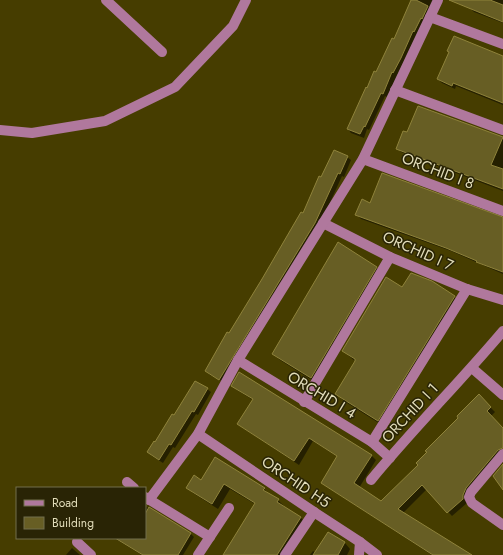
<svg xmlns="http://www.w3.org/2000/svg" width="503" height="555" viewBox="0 0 503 555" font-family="Jost,sans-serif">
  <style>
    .shadow { fill: #0007 }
    .building { fill: #675e24; stroke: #8f833b }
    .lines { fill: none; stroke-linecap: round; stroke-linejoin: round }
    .minor { stroke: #b0789d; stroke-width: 10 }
    .labels { text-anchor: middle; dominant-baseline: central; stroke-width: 3; stroke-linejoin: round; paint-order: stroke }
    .street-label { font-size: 15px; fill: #e2ddba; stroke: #292405 }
  </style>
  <rect width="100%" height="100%" fill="#463d00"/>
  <g class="shadow">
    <polygon points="412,0 436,0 417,34 387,97 385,96 369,130 367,129 364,138 351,133 348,129 367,89 394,40"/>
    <polygon points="474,0 503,0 503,23 474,12 470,8"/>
    <polygon points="448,51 503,57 503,105 456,86 455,89 442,83 438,79 450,53"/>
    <polygon points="419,107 503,139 503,191 401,152 397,148 407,133"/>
    <polygon points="347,157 351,160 344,177 342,176 319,227 224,382 210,375 206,371 303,215"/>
    <polygon points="370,204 503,218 503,274 451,251 361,219 357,215"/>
    <polygon points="376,267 383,274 318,384 280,360 273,354"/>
    <polygon points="403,288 454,297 462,304 385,427 344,401 336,394 355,361 343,351"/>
    <polygon points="233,386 371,455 376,460 359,488 381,502 419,465 479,396 495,412 491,416 503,429 503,454 467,503 452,516 427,489 403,513 468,555 432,555 327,487 322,483 338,457 313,441 299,465 243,428 238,424 253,400 237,390"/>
    <polygon points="207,389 211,392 198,415 196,414 175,448 173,447 163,463 152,456 148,452 174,416"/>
    <polygon points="202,481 264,489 270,495 278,500 284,506 283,507 301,518 307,524 287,555 223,555 255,504 230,489 218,509 193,493 187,488"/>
    <polygon points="145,506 191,534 194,537 183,555 142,555 114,538 145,538"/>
    <polygon points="328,533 345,543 350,549 347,555 310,555 313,551 316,553"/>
    <polygon points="72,548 80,555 66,555"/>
  </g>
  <g class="building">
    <polygon points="411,0 416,0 428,6 422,19 421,18 414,32 413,31 401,58 393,73 392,72 383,94 381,93 365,127 364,126 360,134 347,129 366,87 367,88 374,71 376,72 392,38 394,39"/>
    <polygon points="449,0 490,0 503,5 503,22"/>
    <polygon points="454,36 503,56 503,103 453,83 452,86 437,79 449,52 447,51"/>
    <polygon points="418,106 503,137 491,165 503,169 503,189 396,149 403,131 407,132"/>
    <polygon points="334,150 348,156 340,174 338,173 315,223 219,380 205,371 227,332 229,333 262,279 301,212 303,213 319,176 321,177"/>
    <polygon points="382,173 503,217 503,272 476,262 477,261 446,248 355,215 362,199 370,203"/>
    <polygon points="338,242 377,267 311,378 272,354"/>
    <polygon points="411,273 432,281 455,296 378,421 335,394 355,361 355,359 342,351 386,277 402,287"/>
    <polygon points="239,372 372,455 354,483 381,501 418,465 416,463 427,452 425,451 458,418 457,416 479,394 491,407 487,411 503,428 503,448 498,450 466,488 463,495 463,499 447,513 422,485 398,509 472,555 433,555 321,483 337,456 309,438 294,461 237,424 253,399 231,386"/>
    <polygon points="195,381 208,388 194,412 192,411 171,445 169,444 159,460 147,452 154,441 155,442 172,414 174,415"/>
    <polygon points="215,457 265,488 263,490 279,499 277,502 301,517 277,555 223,555 255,503 224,484 212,504 186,488 194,475 201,480"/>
    <polygon points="503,464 503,490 493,476"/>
    <polygon points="149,507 191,533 178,555 143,555 115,538 145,538 145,514"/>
    <polygon points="328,532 345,542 338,555 313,555"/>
  </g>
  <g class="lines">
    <g class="minor">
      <polyline points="106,0 162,52"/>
      <polyline points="430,17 503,44"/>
      <polyline points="395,90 503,130"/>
      <polyline points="0,130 32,133 105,121 175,87 233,26 246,0"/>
      <polyline points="363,159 503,211"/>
      <polyline points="323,223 390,257 467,289 503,300"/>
      <polyline points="238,360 372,442 390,458"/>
      <polyline points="472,368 503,395"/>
      <polyline points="304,402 390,257"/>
      <polyline points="198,434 314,512 360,542 377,555"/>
      <polyline points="372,442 467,289"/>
      <polyline points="503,454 471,492 469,497 472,503 503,525"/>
      <path d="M 371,480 C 413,429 460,382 503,331"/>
      <polyline points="127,482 134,488"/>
      <polyline points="145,497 210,537"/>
      <polyline points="149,500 198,434 238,360 363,159 438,0"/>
      <polyline points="77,542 91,555"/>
      <polyline points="198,555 229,508"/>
      <polyline points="285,555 314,512"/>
      <polyline points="359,555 360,542"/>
    </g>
  </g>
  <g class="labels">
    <g class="street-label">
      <text transform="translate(438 171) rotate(21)">ORCHID I 8</text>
      <text transform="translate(418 251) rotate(24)">ORCHID I 7</text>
      <text transform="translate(322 395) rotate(31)">ORCHID I 4</text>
      <text transform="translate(410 413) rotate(-47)">ORCHID I 1</text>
      <text transform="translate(296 482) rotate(34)">ORCHID H5</text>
    </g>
  </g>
  <rect x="16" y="487" width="130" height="52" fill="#292405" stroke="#736e4d"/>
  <rect x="24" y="500" width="20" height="6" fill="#b0789d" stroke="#736e4d"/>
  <text x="52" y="507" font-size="12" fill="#e2ddba">Road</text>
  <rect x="24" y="517" width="20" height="12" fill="#675e24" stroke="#736e4d"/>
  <text x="52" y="527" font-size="12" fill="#e2ddba">Building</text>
</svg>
